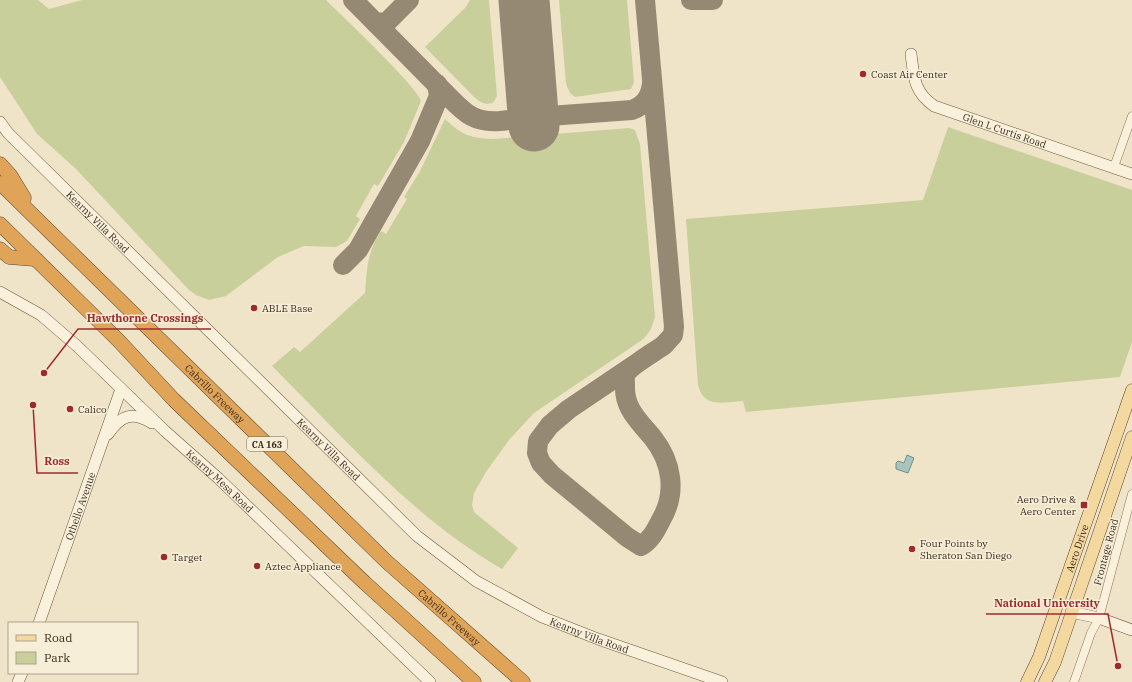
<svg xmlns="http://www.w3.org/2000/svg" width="1132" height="682" viewBox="0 0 1132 682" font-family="'IBM Plex Serif',serif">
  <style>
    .green { fill: #c9cf9b }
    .water { fill: #a9c4bc; stroke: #6f938a }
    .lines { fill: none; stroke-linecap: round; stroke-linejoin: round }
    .taxiway { stroke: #968974; stroke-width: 20 }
    .runway { stroke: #968974; stroke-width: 51 }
    .street-casing { stroke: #8d765c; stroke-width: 9 }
    .secondary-casing { stroke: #6f573f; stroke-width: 12 }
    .primary-casing { stroke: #5b4430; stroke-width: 13 }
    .highway-casing { stroke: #5b4430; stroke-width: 15 }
    .street { stroke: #faf1dc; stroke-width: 8 }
    .secondary { stroke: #faf1dc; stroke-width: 11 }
    .primary { stroke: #f3d9a0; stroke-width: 12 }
    .highway { stroke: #e0a458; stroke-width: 14 }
    .poi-dot { fill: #9e2a2b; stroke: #f7eed8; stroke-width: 1.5 }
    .labels { text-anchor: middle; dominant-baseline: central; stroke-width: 3; stroke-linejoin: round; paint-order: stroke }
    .shield { fill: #f7eed8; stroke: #756857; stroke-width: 1 }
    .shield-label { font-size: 9px; font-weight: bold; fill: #3d2e20 }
    .poi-label { font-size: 10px; fill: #3d2e20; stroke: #f7eed8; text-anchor: start }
    .street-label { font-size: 10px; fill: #3d2e20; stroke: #f7eed8 }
    .leader { fill: none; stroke: #9e2a2b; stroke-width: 1.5 }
    .callout-dot { fill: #9e2a2b; stroke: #f7eed8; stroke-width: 1.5 }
    .callout-label { font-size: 11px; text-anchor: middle; font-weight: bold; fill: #9e2a2b; stroke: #f7eed8; stroke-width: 3; stroke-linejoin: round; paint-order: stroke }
  </style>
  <rect width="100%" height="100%" fill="#f0e4c8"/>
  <g class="green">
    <path d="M 0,0 L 38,0 L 49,9 L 82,0 L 326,0 C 341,15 418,87 421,101 L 404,142 L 378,186 L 374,184 L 356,216 L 360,219 L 347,241 L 336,247 L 304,246 L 292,251 L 278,257 L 226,296 L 209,300 L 196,295 L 189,290 L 76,169 L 37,134 L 0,77 Z"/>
    <path d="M 470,0 L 489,0 L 497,96 L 493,103 C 485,105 481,103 474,97 L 425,47 L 466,7 Z"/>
    <polygon points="559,0 627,0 634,82 631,89 575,97 570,93 566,84"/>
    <path d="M 445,119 C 462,135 470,138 493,139 L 629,128 L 635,130 L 640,144 L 655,317 C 652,327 650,333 642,340 L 534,413 L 509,440 L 486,472 L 474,493 L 472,505 L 474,512 L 518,548 L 502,569 C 413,518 344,438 272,366 L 294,347 L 300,352 L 365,293 C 367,269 367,252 381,231 L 386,234 L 407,199 L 404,197 L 420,171 Z"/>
    <path d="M 948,127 L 1132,190 L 1132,342 L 1120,377 L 746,412 L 743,401 C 724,402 704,409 698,385 L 686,219 L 923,200 Z"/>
  </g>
  <polygon class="water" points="907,455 914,458 908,473 896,469 896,463 898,461 904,463"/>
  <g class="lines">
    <g class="taxiway">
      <polyline points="353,0 445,93"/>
      <polyline points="645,0 674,327 673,335 664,345"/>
      <polyline points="691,0 713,0"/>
      <polyline points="376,23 387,22 409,0"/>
      <path d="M 445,93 C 464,112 472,123 500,121 C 508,120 515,120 522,118 L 531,108 L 532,96 L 539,112 L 549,116 L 632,110 C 645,105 650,97 652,84"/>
      <polyline points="343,265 358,250 420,141 439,96 437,84"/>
      <path d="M 664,345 C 656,351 633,364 627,372 C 624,376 625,382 625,386 C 624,409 640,422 653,438 C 672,462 677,493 661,520 C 656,530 651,540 641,546 L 627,537 L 552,475 L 541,463 L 537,453 L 538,441 L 550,425 L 569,409 Z"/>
    </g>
    <polyline class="runway" points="524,0 534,126"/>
    <defs>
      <g id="street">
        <polyline points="1114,167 1132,116"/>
        <polyline points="1074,682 1091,633 1099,618 1132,494"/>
      </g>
      <g id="secondary">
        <path id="s1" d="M 911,54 C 914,78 914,92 934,106 L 1132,174"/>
        <path id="s2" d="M 0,122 L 8,133 L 417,536 L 476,581 L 542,617 L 598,639 L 722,682"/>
        <path id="s3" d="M 0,292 L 41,315 L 77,346 L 165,431 L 218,478 L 430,682"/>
        <path d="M 108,434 C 121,415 132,411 152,423"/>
        <polyline points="1071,612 1099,618 1132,630"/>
        <path id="s4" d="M 39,623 L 121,389"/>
        <polyline points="18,682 22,673"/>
      </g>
      <g id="primary">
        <path id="s5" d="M 1027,682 L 1039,657 L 1132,390"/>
        <polyline points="1045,682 1055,662 1132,437"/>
      </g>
      <g id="highway">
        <polyline points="0,164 10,175 24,198"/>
        <path id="s6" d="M 0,183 L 387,562 L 523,682"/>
        <polyline points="0,224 118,340 174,400 365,583 474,682"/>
        <polyline points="0,249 9,257 34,259"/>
      </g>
    </defs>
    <use href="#street" class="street-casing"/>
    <use href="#secondary" class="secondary-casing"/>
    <use href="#primary" class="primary-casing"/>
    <use href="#highway" class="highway-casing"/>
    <use href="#street" class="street"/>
    <use href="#secondary" class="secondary"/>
    <use href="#primary" class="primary"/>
    <use href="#highway" class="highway"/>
  </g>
  <g class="poi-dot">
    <circle cx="863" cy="74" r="4"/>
    <circle cx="254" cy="308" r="4"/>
    <circle cx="70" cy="409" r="4"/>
    <rect x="1080" y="501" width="8" height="8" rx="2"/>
    <circle cx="912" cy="549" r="4"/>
    <circle cx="164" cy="557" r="4"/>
    <circle cx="257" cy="566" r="4"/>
  </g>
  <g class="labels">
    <rect class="shield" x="247" y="437" width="40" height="14" rx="3"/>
    <g class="shield-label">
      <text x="267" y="444">CA 163</text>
    </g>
    <g class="poi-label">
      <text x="871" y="74">Coast Air Center</text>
      <text x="262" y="308">ABLE Base</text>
      <text x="78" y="409">Calico</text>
      <text x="1076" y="499" text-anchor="end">Aero Drive &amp;<tspan x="1076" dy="12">Aero Center</tspan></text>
      <text x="920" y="543">Four Points by<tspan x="920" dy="12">Sheraton San Diego</tspan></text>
      <text x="172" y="557">Target</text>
      <text x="265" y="566">Aztec Appliance</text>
    </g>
    <g class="street-label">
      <text stroke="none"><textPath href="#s1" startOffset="134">Glen L Curtis Road</textPath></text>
      <text stroke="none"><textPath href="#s2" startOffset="140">Kearny Villa Road</textPath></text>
      <text stroke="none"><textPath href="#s6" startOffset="301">Cabrillo Freeway</textPath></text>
      <text stroke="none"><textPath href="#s2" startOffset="464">Kearny Villa Road</textPath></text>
      <text stroke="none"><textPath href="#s3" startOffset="291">Kearny Mesa Road</textPath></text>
      <text stroke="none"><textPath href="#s4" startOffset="124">Othello Avenue</textPath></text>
      <text stroke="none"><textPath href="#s5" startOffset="143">Aero Drive</textPath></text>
      <text transform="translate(1106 552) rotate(-75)">Frontage Road</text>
      <text stroke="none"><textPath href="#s6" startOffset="625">Cabrillo Freeway</textPath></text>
      <text stroke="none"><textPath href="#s2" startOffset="788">Kearny Villa Road</textPath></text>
    </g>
  </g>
  <path class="leader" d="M44 373L78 329H211M33 405L37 473H78M1118 666L1108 614H986"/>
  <g class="callout-dot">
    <circle cx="44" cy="373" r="4"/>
    <circle cx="33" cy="405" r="4"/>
    <circle cx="1118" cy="666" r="4"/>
  </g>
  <g class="callout-label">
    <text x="145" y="322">Hawthorne Crossings</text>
    <text x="57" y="465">Ross</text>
    <text x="1047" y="607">National University</text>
  </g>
  <rect x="8" y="622" width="130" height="52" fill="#f7eed8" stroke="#ada18e"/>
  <rect x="16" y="635" width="20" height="6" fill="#f3d9a0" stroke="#ada18e"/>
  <text x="44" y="642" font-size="12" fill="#3d2e20">Road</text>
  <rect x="16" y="652" width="20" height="12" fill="#c9cf9b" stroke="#ada18e"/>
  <text x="44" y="662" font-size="12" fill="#3d2e20">Park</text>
</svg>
